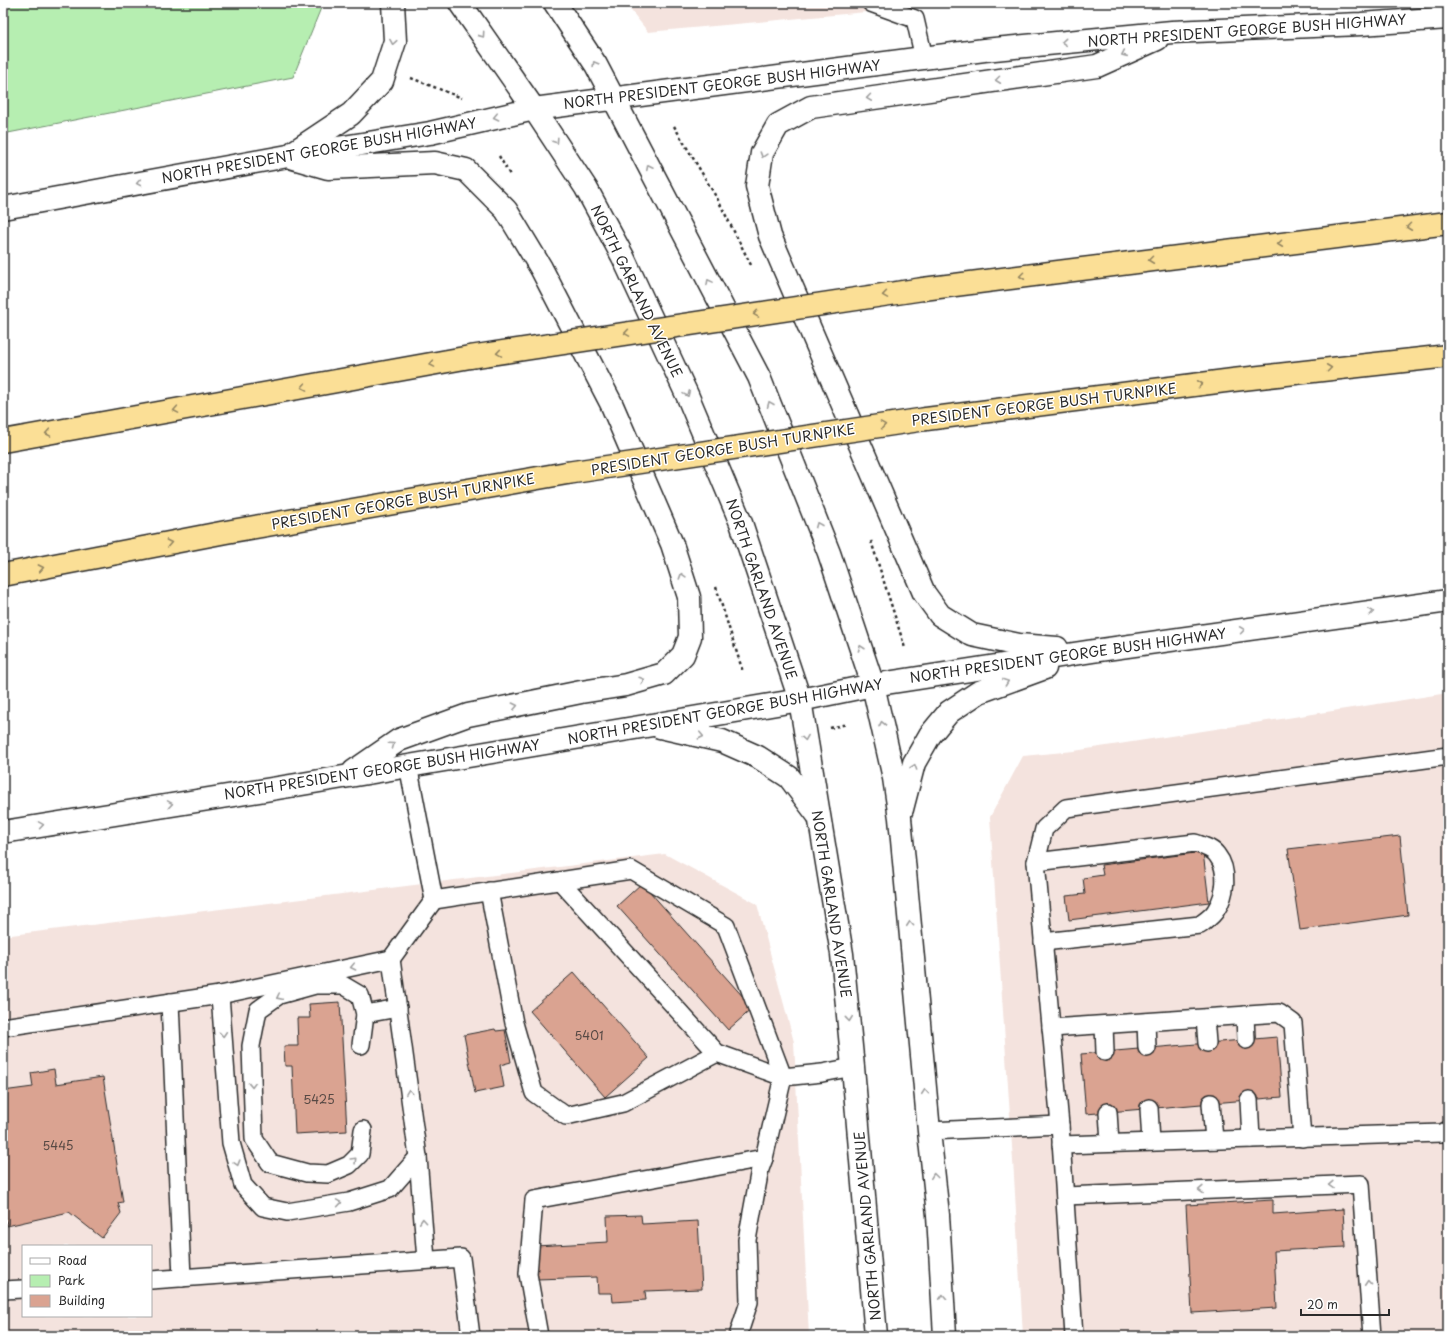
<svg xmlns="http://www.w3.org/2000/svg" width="1451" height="1339" viewBox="0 0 1451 1339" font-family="'Playpen Sans',sans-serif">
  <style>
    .built { fill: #f4e3de; fill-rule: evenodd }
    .green { fill: #b6eeb1; stroke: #708c6e }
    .building { fill: #daa391; stroke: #2b2b2b }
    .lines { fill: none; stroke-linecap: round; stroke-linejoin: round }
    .service-casing { stroke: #2b2b2b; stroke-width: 20 }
    .secondary-casing { stroke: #2b2b2b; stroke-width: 25 }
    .motorway-casing { stroke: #2b2b2b; stroke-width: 25 }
    .path { stroke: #2b2b2b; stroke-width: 2.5; stroke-dasharray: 3 3; stroke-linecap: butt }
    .service { stroke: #fff; stroke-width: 17 }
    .secondary { stroke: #fff; stroke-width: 22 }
    .motorway { stroke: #fbdf96; stroke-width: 22 }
    .motorway-bridge-casing { stroke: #2b2b2b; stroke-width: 25; stroke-linecap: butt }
    .motorway-bridge { stroke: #fbdf96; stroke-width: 22 }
    .oneway { stroke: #a0a0a0 }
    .oneway2 { stroke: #938560 }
    .labels { text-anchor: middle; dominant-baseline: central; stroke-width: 3; stroke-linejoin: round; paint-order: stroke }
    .number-label { font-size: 12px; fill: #574944 }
    .street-label { font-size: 14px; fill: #2b2b2b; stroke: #fff }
  </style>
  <rect width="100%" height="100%" fill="#fff"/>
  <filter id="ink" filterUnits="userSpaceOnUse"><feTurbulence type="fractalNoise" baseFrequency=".025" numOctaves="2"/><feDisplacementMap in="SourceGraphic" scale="8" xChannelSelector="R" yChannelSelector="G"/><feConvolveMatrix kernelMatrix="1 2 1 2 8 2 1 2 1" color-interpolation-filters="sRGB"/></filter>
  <g filter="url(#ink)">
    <g class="built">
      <polygon points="625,3 965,3 648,32"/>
      <polygon points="1448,693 1448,1336 1023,1336 1014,1176 990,817 1023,756 1074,751"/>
      <path d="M 665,854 L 757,904 L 794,1042 L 809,1336 L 3,1336 L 3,936 ZM 23,1246 L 151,1246 L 151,1316 L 23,1316 Z"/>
    </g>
    <polygon class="green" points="3,3 323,3 293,77 3,134"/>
    <g class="building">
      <polygon points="1400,836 1408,915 1300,930 1288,849"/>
      <polygon points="1203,852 1209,902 1069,920 1066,896 1085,894 1083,878 1103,875 1101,865"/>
      <polygon points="642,883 753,1008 728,1030 617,906"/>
      <polygon points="574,972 649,1058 605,1097 530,1011"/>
      <polygon points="340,1002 347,1131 295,1134 292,1066 285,1066 284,1046 298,1046 297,1018 310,1018 309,1004"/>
      <polygon points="495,1029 496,1031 505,1030 511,1062 500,1065 504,1087 475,1093 464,1035"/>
      <polygon points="1277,1037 1282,1097 1086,1114 1081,1054"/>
      <polygon points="54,1069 56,1084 103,1077 123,1202 118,1203 121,1213 102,1238 69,1212 7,1226 3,1199 3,1091 33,1087 31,1073"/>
      <polygon points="1273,1200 1273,1214 1343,1209 1345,1247 1274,1251 1277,1308 1192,1313 1186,1205"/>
      <polygon points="641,1215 642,1224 698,1221 702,1289 645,1291 646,1300 613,1302 612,1293 598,1293 597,1277 537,1279 535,1246 608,1242 607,1216"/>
    </g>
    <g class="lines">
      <defs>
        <g id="service">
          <polyline points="871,3 915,19 924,58"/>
          <polyline points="408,765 434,900 631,870 726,926 783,1077"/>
          <path d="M 1036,862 L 1195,843 C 1203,846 1212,848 1217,855 C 1229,870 1226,895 1216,910 C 1213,916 1205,921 1200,925 L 1043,942"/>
          <polyline points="560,881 717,1053 783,1077"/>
          <polyline points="489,891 514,1023 534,1093 566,1116 623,1103 717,1053"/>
          <polyline points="391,959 418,1157 426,1260"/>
          <polyline points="220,995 231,1143 243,1185 263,1207 287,1212 349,1202 390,1189 418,1157"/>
          <polyline points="170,1002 182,1278"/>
          <polyline points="365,1014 398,1008"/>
          <polyline points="1245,1015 1246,1040"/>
          <polyline points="1205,1018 1207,1043"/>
          <polyline points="1146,1022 1147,1048"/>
          <polyline points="1104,1025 1105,1052"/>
          <polyline points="3,1027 220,995 391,959 434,900"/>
          <polyline points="1051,1028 1279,1013 1293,1023 1302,1138"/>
          <polyline points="361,1045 365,1014 360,995 343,985 315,985 279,995 258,1010 251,1046 254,1139 270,1163 307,1173 328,1174 349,1165 360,1154 363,1130"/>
          <polyline points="1249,1100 1251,1139"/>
          <polyline points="1211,1103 1214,1140"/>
          <polyline points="1149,1108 1151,1142"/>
          <polyline points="1108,1112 1110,1143"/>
          <polyline points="1060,1125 1036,862 1044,829 1066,808 1448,756"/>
          <polyline points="929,1131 1060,1125 1074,1336"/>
          <polyline points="1061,1145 1442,1133 1448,1130"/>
          <polyline points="1065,1196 1361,1184 1372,1336"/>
          <polyline points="151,1280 461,1258 471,1336"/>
          <polyline points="3,1290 23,1289"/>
          <polyline points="539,1336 528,1274 534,1200 764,1158"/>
          <polyline points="738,1336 749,1302 747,1240 760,1169 764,1158 783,1077 822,1073 853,1067"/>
        </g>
        <g id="secondary">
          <polyline points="460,3 534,109 586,188 623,257 688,397 741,523 800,700 842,954 853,1067 876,1336"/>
          <polyline points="555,3 596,65 759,377 829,553 873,685 894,778 900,818 929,1131 938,1215 945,1336"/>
          <polyline points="294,152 351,114 382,81 395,41 393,3"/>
          <polyline points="293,158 328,168 435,163 466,170 506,210 541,268 611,403 672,544 689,597 690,637 683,655 664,674 626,685 581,692 468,715 399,740 354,771"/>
          <polyline points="3,208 288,156 430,133 534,109 984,50 1172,32 1361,24 1448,18"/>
          <polyline points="1057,648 1019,645 972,635 940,615 924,593 770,236 757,186 762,153 778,125 811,107 1097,66 1157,39"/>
          <polyline points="660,727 722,741 758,757 789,777 817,814"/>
          <polyline points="902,809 914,763 930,735 949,712 979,692 1045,668"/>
          <polyline points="3,832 296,785 800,700 873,685 1093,651 1448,601"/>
        </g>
        <g id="motorway">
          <polyline points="923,289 1448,223"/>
          <polyline points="926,419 1233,380 1448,356"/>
          <polyline points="3,441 470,357"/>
          <polyline points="3,575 226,532 567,473"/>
        </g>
      </defs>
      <use href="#service" class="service-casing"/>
      <use href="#secondary" class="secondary-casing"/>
      <use href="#motorway" class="motorway-casing"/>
      <g class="path">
        <polyline points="411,78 462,98"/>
        <polyline points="674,126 718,200 752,267"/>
        <polyline points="499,156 510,175"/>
        <polyline points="871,541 905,648"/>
        <polyline points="716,587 743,672"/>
        <polyline points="830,728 847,724"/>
      </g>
      <use href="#service" class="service"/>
      <use href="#secondary" class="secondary"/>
      <use href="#motorway" class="motorway"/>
      <defs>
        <g id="motorway-bridge">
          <polyline points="470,357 923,289"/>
          <polyline points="567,473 926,419"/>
        </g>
      </defs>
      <use href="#motorway-bridge" class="motorway-bridge-casing"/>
      <use href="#motorway-bridge" class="motorway-bridge"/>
    </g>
    <defs><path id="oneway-chevron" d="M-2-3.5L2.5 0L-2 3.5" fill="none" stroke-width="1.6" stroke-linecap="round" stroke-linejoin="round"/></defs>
    <g class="oneway">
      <use href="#oneway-chevron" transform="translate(482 35) rotate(55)"/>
      <use href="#oneway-chevron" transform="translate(393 42) rotate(99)"/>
      <use href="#oneway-chevron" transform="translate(1064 42) rotate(175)"/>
      <use href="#oneway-chevron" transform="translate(1124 54) rotate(156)"/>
      <use href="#oneway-chevron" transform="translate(595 64) rotate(-121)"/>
      <use href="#oneway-chevron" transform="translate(998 80) rotate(173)"/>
      <use href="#oneway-chevron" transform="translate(869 98) rotate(172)"/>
      <use href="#oneway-chevron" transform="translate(496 117) rotate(167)"/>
      <use href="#oneway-chevron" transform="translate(556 141) rotate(57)"/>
      <use href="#oneway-chevron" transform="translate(763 155) rotate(107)"/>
      <use href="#oneway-chevron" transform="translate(649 167) rotate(-117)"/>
      <use href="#oneway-chevron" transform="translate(139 183) rotate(170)"/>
      <use href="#oneway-chevron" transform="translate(709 282) rotate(-118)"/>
      <use href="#oneway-chevron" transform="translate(687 394) rotate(66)"/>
      <use href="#oneway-chevron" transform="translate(770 404) rotate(-112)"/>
      <use href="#oneway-chevron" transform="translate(818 525) rotate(-112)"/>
      <use href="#oneway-chevron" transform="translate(682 576) rotate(-107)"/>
      <use href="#oneway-chevron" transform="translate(1371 612) rotate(-8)"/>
      <use href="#oneway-chevron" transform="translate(1242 630) rotate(-8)"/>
      <use href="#oneway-chevron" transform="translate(861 648) rotate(-109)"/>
      <use href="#oneway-chevron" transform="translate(642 680) rotate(-17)"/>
      <use href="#oneway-chevron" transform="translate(1006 682) rotate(-20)"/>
      <use href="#oneway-chevron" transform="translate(515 706) rotate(-12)"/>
      <use href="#oneway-chevron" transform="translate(882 724) rotate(-102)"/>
      <use href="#oneway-chevron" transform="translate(701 736) rotate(13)"/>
      <use href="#oneway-chevron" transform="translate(805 738) rotate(81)"/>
      <use href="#oneway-chevron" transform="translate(392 745) rotate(-35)"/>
      <use href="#oneway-chevron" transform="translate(914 767) rotate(-71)"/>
      <use href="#oneway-chevron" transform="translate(170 804) rotate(-9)"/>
      <use href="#oneway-chevron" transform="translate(41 825) rotate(-9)"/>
      <use href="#oneway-chevron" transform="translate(910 924) rotate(-95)"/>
      <use href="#oneway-chevron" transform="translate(353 967) rotate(168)"/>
      <use href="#oneway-chevron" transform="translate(279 997) rotate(154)"/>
      <use href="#oneway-chevron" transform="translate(849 1019) rotate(84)"/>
      <use href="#oneway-chevron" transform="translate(223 1034) rotate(86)"/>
      <use href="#oneway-chevron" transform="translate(252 1085) rotate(88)"/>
      <use href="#oneway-chevron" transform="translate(409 1092) rotate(-98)"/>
      <use href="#oneway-chevron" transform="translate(925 1092) rotate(-95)"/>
      <use href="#oneway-chevron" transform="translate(354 1160) rotate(-45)"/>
      <use href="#oneway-chevron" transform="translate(237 1163) rotate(74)"/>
      <use href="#oneway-chevron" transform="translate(934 1176) rotate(-97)"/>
      <use href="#oneway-chevron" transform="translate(1331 1185) rotate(178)"/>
      <use href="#oneway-chevron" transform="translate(1201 1190) rotate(178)"/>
      <use href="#oneway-chevron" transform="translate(339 1203) rotate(-9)"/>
      <use href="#oneway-chevron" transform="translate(423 1221) rotate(-94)"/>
      <use href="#oneway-chevron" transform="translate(1368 1283) rotate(-94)"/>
      <use href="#oneway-chevron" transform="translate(943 1297) rotate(-93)"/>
    </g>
    <g class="oneway2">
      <use href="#oneway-chevron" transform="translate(1409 227) rotate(173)"/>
      <use href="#oneway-chevron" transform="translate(1280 244) rotate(173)"/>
      <use href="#oneway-chevron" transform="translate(1151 260) rotate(173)"/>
      <use href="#oneway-chevron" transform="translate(1022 276) rotate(173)"/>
      <use href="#oneway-chevron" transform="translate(885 295) rotate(171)"/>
      <use href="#oneway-chevron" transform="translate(756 314) rotate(171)"/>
      <use href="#oneway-chevron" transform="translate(627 333) rotate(171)"/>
      <use href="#oneway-chevron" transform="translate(499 353) rotate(171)"/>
      <use href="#oneway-chevron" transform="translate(432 364) rotate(170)"/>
      <use href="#oneway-chevron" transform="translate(1329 368) rotate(-7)"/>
      <use href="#oneway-chevron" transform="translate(1200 384) rotate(-7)"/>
      <use href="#oneway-chevron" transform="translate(304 387) rotate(170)"/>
      <use href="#oneway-chevron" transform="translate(176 410) rotate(170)"/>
      <use href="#oneway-chevron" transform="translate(883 425) rotate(-9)"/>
      <use href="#oneway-chevron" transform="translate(48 433) rotate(170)"/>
      <use href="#oneway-chevron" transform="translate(169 543) rotate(-11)"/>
      <use href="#oneway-chevron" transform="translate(41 568) rotate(-11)"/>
    </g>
  </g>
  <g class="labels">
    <g class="number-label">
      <text x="589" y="1035">5401</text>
      <text x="319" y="1099">5425</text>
      <text x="58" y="1145">5445</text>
    </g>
    <g class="street-label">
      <text transform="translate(1247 30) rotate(-4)">NORTH PRESIDENT GEORGE BUSH HIGHWAY</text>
      <text transform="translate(722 84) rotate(-7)">NORTH PRESIDENT GEORGE BUSH HIGHWAY</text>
      <text transform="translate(319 150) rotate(-10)">NORTH PRESIDENT GEORGE BUSH HIGHWAY</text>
      <text transform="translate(637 291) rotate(64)">NORTH GARLAND AVENUE</text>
      <text transform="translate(1044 404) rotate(-7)">PRESIDENT GEORGE BUSH TURNPIKE</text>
      <text transform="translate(723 449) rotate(-9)">PRESIDENT GEORGE BUSH TURNPIKE</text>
      <text transform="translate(403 501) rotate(-10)">PRESIDENT GEORGE BUSH TURNPIKE</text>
      <text transform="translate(762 589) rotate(71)">NORTH GARLAND AVENUE</text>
      <text transform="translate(1068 655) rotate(-8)">NORTH PRESIDENT GEORGE BUSH HIGHWAY</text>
      <text transform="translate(725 711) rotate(-10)">NORTH PRESIDENT GEORGE BUSH HIGHWAY</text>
      <text transform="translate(382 769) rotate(-9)">NORTH PRESIDENT GEORGE BUSH HIGHWAY</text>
      <text transform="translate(832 904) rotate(81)">NORTH GARLAND AVENUE</text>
      <text transform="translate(867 1226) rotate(-95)">NORTH GARLAND AVENUE</text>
    </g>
  </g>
  <rect width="1451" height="1339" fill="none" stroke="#fff" stroke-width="16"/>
  <rect x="8" y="8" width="1435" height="1323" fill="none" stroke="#2b2b2b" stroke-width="1.5" filter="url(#ink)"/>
  <rect x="22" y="1245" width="130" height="72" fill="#ffffff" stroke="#aaaaaa"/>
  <rect x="30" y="1258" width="20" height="6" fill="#ffffff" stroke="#aaaaaa"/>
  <text x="58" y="1265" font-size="12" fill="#2b2b2b">Road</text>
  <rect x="30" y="1275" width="20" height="12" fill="#b6eeb1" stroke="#aaaaaa"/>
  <text x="58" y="1285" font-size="12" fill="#2b2b2b">Park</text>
  <rect x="30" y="1295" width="20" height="12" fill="#daa391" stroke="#aaaaaa"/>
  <text x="58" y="1305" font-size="12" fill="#2b2b2b">Building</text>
  <path d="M1301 1309v6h88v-6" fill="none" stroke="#2b2b2b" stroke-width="2"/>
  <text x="1307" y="1309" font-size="12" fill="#2b2b2b" stroke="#ffffff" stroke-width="3" paint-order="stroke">20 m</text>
</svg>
